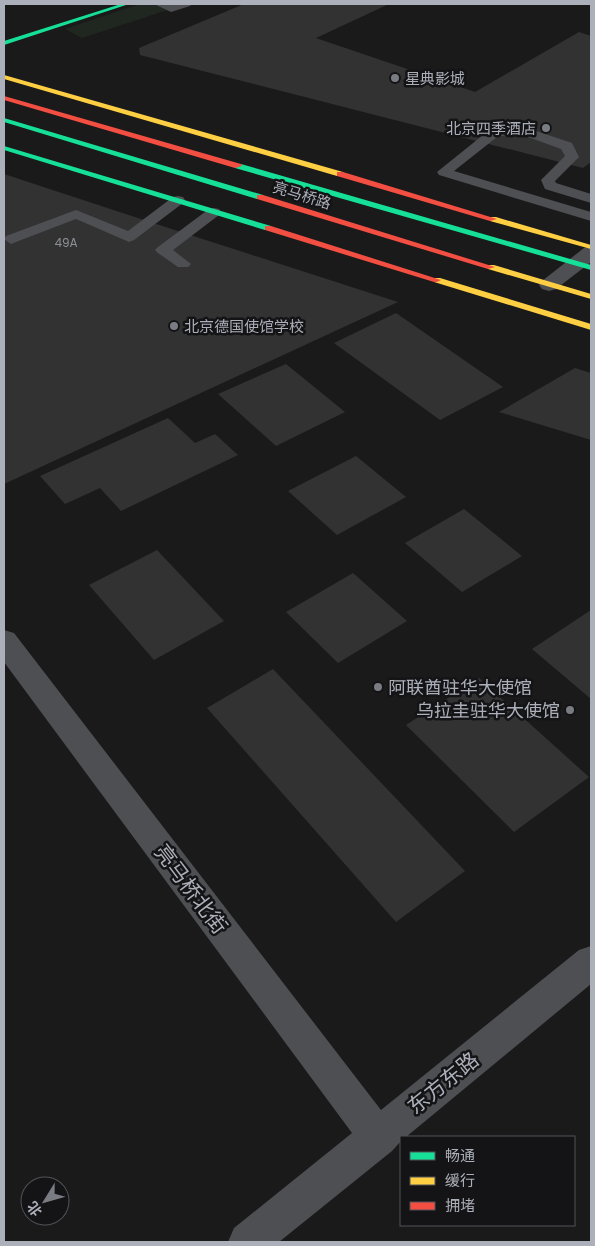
<svg xmlns="http://www.w3.org/2000/svg" width="595" height="1246" viewBox="0 0 595 1246" font-family="Poppins,'Noto Sans SC',sans-serif">
  <style>
    .green { fill: #202721 }
    .building { fill: #323232 }
    .lines { fill: none; stroke-linecap: round; stroke-linejoin: round }
    .lane { fill: #4e4f53; fill-rule: evenodd }
    .street { fill: #4e4f53; fill-rule: evenodd }
    .fast { fill: #16e098; fill-rule: evenodd }
    .slow { fill: #ffcf43; fill-rule: evenodd }
    .jam { fill: #f24e42; fill-rule: evenodd }
    .poi-dot { fill: #797c82; stroke: #141416; stroke-width: 2 }
    .labels { text-anchor: middle; dominant-baseline: central; stroke-width: 5; stroke-linejoin: round; paint-order: stroke }
    .far-number-label { font-size: 12px; fill: #8e9098 }
    .far-poi-label { font-size: 15px; fill: #acb0ba; stroke: #141416; text-anchor: start }
    .far-street-label { font-size: 15px; fill: #acb0ba; stroke: #141416 }
    .poi-label { font-size: 18px; fill: #acb0ba; stroke: #141416; text-anchor: start }
    .near-street-label { font-size: 21px; fill: #acb0ba; stroke: #141416 }
  </style>
  <rect width="100%" height="100%" fill="#1a1a1a"/>
  <polygon class="green" points="140,4 186,4 82,38 65,29"/>
  <g class="building">
    <polygon points="244,4 389,4 316,38 475,92 579,32 591,36 591,162 583,168 140,55 139,48"/>
    <polygon points="4,174 150,222 398,302 4,484"/>
    <polygon points="396,313 503,387 440,420 334,343"/>
    <polygon points="286,364 345,412 276,446 218,394"/>
    <polygon points="575,368 591,373 591,440 499,412"/>
    <polygon points="168,418 195,443 215,434 238,455 121,511 100,488 65,504 40,476"/>
    <polygon points="356,456 406,497 337,535 288,491"/>
    <polygon points="464,509 522,556 462,592 405,543"/>
    <polygon points="157,550 224,621 154,660 89,585"/>
    <polygon points="353,573 407,621 338,663 286,612"/>
    <polygon points="591,610 591,699 532,649"/>
    <polygon points="273,669 465,871 396,922 207,708"/>
    <polygon points="479,678 589,777 514,832 406,725"/>
  </g>
  <g class="lines">
    <g class="lane">
      <polygon points="154,4 192,4 190,6 171,12"/>
      <polygon points="518,125 572,143 579,157 555,181 556,183 591,194 591,203 545,189 541,180 565,156 561,149 517,133 497,137 454,171 591,212 591,221 439,175 437,172 488,131"/>
      <polygon points="178,196 183,197 185,200 183,203 134,240 129,242 76,219 16,242 11,244 4,239 6,236 76,210 128,231 173,197"/>
      <polygon points="214,208 219,209 221,212 219,215 173,250 191,264 188,267 178,267 158,253 155,250 158,247 209,209"/>
    </g>
    <g class="street">
      <polygon points="591,246 591,262 556,289 549,291 542,289 539,285 542,281 584,248"/>
      <polygon points="4,630 14,633 381,1110 579,950 591,946 591,984 406,1137 401,1137 401,1141 392,1151 279,1242 228,1242 234,1228 352,1133 4,662"/>
    </g>
    <g class="fast">
      <polygon points="121,4 129,4 4,45 4,41"/>
      <polygon points="4,118 263,195 264,197 257,199 4,122"/>
      <polygon points="4,146 271,226 272,228 265,230 4,150"/>
      <polygon points="235,164 241,164 591,265 591,270 235,168"/>
    </g>
    <g class="slow">
      <polygon points="4,75 343,172 344,174 337,176 4,79"/>
      <polygon points="490,217 496,217 591,245 591,249 490,221"/>
      <polygon points="488,265 494,265 591,294 591,299 488,269"/>
      <polygon points="434,278 440,278 591,324 591,330 434,282"/>
    </g>
    <g class="jam">
      <polygon points="4,96 241,164 242,166 235,168 4,100"/>
      <polygon points="337,172 343,172 497,219 490,221 337,176"/>
      <polygon points="257,195 263,195 495,267 488,269 257,199"/>
      <polygon points="265,226 271,226 441,280 437,282 434,282 265,230"/>
    </g>
  </g>
  <g class="poi-dot">
    <circle cx="395" cy="78" r="5"/>
    <circle cx="546" cy="128" r="5"/>
    <circle cx="174" cy="326" r="5"/>
    <circle cx="378" cy="687" r="5"/>
    <circle cx="570" cy="710" r="5"/>
  </g>
  <g class="labels">
    <g class="far-number-label">
      <text x="66" y="242">49A</text>
    </g>
    <g class="far-poi-label">
      <text x="405" y="78">星典影城</text>
      <text x="536" y="128" text-anchor="end">北京四季酒店</text>
      <text x="184" y="326">北京德国使馆学校</text>
    </g>
    <g class="far-street-label">
      <text transform="translate(302 195) rotate(17)">亮马桥路</text>
    </g>
    <g class="poi-label">
      <text x="388" y="687">阿联酋驻华大使馆</text>
      <text x="560" y="710" text-anchor="end">乌拉圭驻华大使馆</text>
    </g>
    <g class="near-street-label">
      <text transform="translate(191 889) rotate(53)">亮马桥北街</text>
      <text transform="translate(443 1083) rotate(-39)">东方东路</text>
    </g>
  </g>
  <rect width="595" height="1246" fill="none" stroke="#acb0ba" stroke-width="10"/>
  <rect x="400" y="1136" width="175" height="90" fill="#141416" stroke="#515258"/>
  <rect x="410" y="1152" width="25" height="8" fill="#16e098" stroke="#515258"/>
  <text x="445" y="1161" font-size="15" fill="#acb0ba">畅通</text>
  <rect x="410" y="1177" width="25" height="8" fill="#ffcf43" stroke="#515258"/>
  <text x="445" y="1186" font-size="15" fill="#acb0ba">缓行</text>
  <rect x="410" y="1202" width="25" height="8" fill="#f24e42" stroke="#515258"/>
  <text x="445" y="1211" font-size="15" fill="#acb0ba">拥堵</text>
  <g transform="translate(45 1201) rotate(233)"><circle r="24" fill="#141416" stroke="#515258"/>
  <path d="M0-4L9 19L0 12L-9 19Z" fill="#797c82"/>
  <text y="-8" font-size="14" font-weight="bold" text-anchor="middle" fill="#acb0ba">北</text>
  </g>
</svg>
